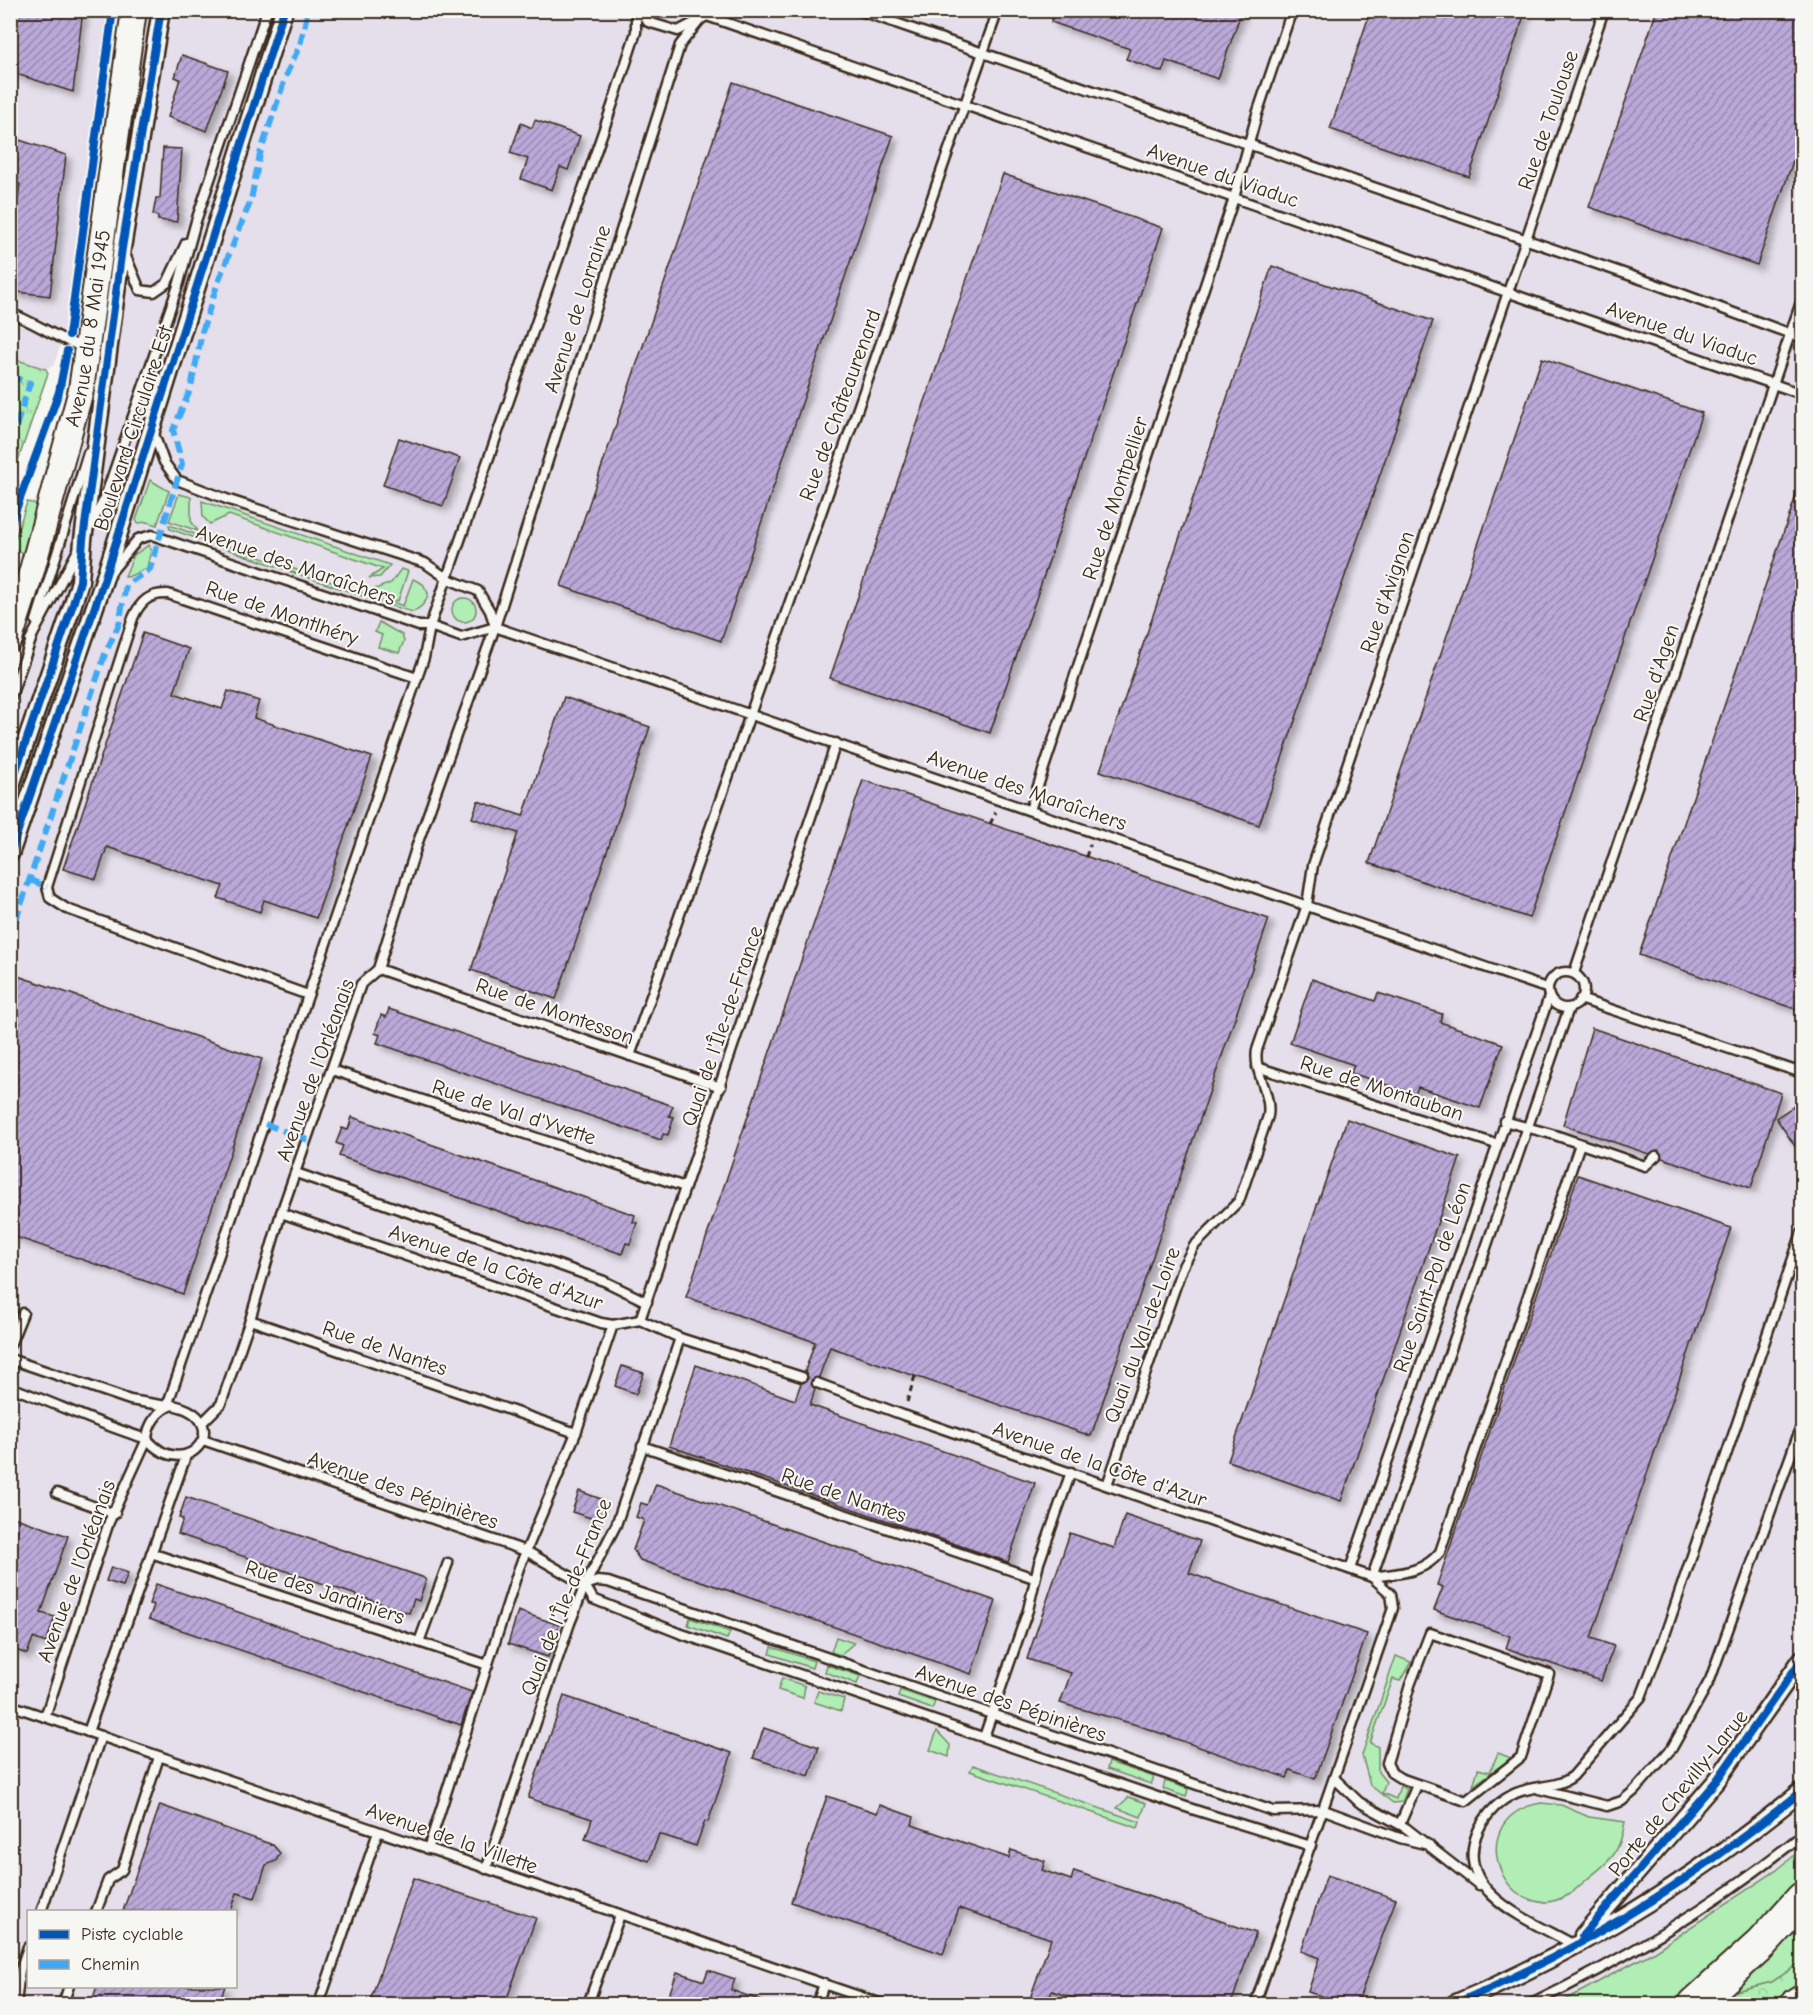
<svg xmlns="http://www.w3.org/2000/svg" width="1813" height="2015" viewBox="0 0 1813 2015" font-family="'Comic Neue',sans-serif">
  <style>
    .built { fill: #e4dfea; fill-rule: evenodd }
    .green { fill: #b0eeb5; stroke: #768c6a; stroke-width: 1.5 }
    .forest { fill: url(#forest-crowns); stroke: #768c6a; stroke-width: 1.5 }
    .park { fill: url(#park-tufts); stroke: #768c6a; stroke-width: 1.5 }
    .building { fill: url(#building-hatch); stroke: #3b2a1e; stroke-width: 1.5; filter: url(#shadow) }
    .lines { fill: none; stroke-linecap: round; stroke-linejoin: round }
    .service-casing { stroke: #3b2a1e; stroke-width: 13 }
    .minor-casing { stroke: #3b2a1e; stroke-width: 21 }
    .secondary-casing { stroke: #3b2a1e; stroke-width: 28 }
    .motorway-casing { stroke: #3b2a1e; stroke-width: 36 }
    .path { stroke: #3b2a1e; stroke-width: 3; stroke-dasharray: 6 4.5; stroke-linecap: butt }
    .service { stroke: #f6f6f2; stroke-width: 8 }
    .minor { stroke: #f6f6f2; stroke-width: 16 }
    .secondary { stroke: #f6f6f2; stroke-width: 24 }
    .motorway { stroke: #f6f6f2; stroke-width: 32 }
    .quiet { stroke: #3fa9f5; stroke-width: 6; stroke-dasharray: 12 6; stroke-linecap: butt }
    .cycleway-casing { stroke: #f6f6f2; stroke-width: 11 }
    .cycleway { stroke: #0057b8; stroke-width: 8 }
    .labels { text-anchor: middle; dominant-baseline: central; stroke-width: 4.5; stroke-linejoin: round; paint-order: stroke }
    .street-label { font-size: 21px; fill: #3b2a1e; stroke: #f6f6f2 }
  </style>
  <defs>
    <pattern id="forest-crowns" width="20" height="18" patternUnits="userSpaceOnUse" patternTransform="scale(1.5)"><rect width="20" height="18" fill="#b0eeb5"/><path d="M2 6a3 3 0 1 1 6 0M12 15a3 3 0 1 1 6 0" fill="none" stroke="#98cc9b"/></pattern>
    <pattern id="park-tufts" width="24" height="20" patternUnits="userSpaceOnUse" patternTransform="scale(1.5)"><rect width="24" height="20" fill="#b0eeb5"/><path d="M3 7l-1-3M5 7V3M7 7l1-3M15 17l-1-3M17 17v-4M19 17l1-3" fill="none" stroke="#98cc9b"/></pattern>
    <pattern id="building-hatch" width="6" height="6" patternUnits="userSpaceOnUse" patternTransform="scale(1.5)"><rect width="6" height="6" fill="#b9a8d8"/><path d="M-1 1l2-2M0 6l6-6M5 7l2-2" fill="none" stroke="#9889af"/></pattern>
    <filter id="shadow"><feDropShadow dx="5" dy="5" stdDeviation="3" flood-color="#0004"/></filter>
  </defs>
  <rect width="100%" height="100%" fill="#f6f6f2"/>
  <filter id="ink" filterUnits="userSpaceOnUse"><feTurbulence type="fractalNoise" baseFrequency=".0167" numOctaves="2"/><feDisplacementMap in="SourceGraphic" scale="12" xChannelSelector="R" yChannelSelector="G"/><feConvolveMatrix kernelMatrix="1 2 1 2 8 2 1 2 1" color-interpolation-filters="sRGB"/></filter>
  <g filter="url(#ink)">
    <g class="built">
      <polygon points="11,11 107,11 62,340 54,365 46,369 11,358"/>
      <path d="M 146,11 L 1802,11 L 1802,1879 L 1654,2004 L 11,2004 L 11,679 L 39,597 L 86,426 ZM 28,1912 L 236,1912 L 236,1986 L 28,1986 Z"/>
    </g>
    <g class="green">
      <polygon points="657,11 691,11 673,18"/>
      <polygon points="150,480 169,491 157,525 147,522 138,523 136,520"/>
      <polygon points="179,494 191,497 191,521 198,531 169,521"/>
      <polygon points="202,501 390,565 380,577 369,578 383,569 229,515 210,524 203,517"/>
      <polygon points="27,502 43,505 29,556 12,548"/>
      <polygon points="169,525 285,566 284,569 170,529"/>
      <polygon points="149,545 151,550 147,568 128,577 125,576 134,555"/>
      <polygon points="291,568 381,599 380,602 289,571"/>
      <polygon points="401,569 408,571 398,601 370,591 391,583"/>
      <path d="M 413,579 L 423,584 L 428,593 C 428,601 420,608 413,612 L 385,604 L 387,600 L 403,606 Z"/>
      <circle cx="464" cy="610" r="12"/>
      <polygon points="379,622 402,635 404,641 399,653 378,647 382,635 375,632"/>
      <polygon points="690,1618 730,1632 727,1639 688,1625"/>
      <polygon points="836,1637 854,1643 840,1655 831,1652"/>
      <polygon points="772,1647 814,1661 812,1668 770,1654"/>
      <polygon points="1396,1656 1411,1662 1400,1681 1393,1679 1370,1743 1378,1747 1378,1772 1386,1782 1382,1793 1396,1799 1400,1786 1407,1789 1402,1802 1393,1803 1370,1785 1362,1755"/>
      <polygon points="827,1665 860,1676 857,1684 825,1672"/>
      <polygon points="782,1678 805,1686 803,1698 778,1690"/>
      <polygon points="900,1690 935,1702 932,1709 898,1697"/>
      <polygon points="818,1691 844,1699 841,1711 814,1702"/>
      <polygon points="937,1731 950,1745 949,1757 930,1750"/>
      <polygon points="1498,1753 1511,1758 1473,1786 1478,1769 1490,1772"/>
      <polygon points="1109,1762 1154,1777 1151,1784 1107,1769"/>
      <polygon points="973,1765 1140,1822 1138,1828 970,1771"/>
      <polygon points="1165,1781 1188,1789 1186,1797 1163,1789"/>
      <polygon points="1129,1797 1146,1803 1141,1817 1117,1808"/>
      <path d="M 1541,1803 L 1561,1805 L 1589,1817 L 1625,1822 C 1619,1855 1612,1859 1586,1880 C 1580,1885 1575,1891 1568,1895 C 1505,1931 1458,1817 1541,1803 Z"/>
      <polygon points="1802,1849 1802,1880 1714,1978 1680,2004 1558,2004 1653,1952 1777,1870"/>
      <polygon points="1802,1919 1802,1962 1772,1982 1728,1993"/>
    </g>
    <polygon class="forest" points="1802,1962 1802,1986 1773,2004 1715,2004 1728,1993 1772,1982"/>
    <polygon class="park" points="11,358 46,369 48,373 11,481"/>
    <g class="building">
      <polygon points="10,10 83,10 73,92 10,72"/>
      <polygon points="1055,10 1242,10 1218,79 1166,61 1162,72 1126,59 1130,49 1051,22"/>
      <polygon points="1371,10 1526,10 1469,177 1330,129"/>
      <polygon points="1657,10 1803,10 1803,132 1757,265 1589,207"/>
      <polygon points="182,55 228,71 207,131 168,117 180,79 175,77"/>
      <polygon points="733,82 893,136 721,641 561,586"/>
      <polygon points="535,120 580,136 568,170 560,167 552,190 521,179 528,159 510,153 521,123 532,128"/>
      <polygon points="10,137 66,155 50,296 10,291 10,255 20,184 10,180"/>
      <polygon points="163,148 182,149 177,222 158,220 158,216 153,215 156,198 160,198"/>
      <polygon points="1003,174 1163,228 990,733 830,678"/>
      <polygon points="1272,266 1433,321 1259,825 1100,771"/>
      <polygon points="1542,358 1702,413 1529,918 1369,863"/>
      <polygon points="399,438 460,458 443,506 383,485"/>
      <polygon points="1800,484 1803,484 1803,998 1798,1010 1639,955"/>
      <polygon points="143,633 189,649 174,693 222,709 228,691 259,701 254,718 372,757 316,918 264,900 260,912 218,898 223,886 107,847 96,879 63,869"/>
      <polygon points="564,697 650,727 556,999 471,970 518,833 472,818 478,801 523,816"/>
      <polygon points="863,780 1269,919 1091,1436 830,1347 819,1377 811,1380 815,1389 810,1405 1035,1483 1008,1562 669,1446 696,1365 795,1400 801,1383 808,1378 805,1371 815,1342 686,1297"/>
      <polygon points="15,975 262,1059 183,1294 10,1235 10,987"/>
      <polygon points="1312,979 1375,1001 1378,993 1442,1014 1440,1022 1503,1044 1480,1108 1418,1087 1415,1094 1351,1073 1354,1065 1290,1043"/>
      <polygon points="389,1009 673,1106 669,1116 674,1117 668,1135 663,1134 661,1140 377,1043 380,1035 375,1033 381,1015 386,1017"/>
      <polygon points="1592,1028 1781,1093 1751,1188 1662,1158 1658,1150 1649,1154 1563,1125"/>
      <polygon points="1803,1100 1803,1158 1776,1118"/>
      <polygon points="352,1117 635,1215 633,1222 637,1223 630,1244 626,1243 622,1254 339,1156 343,1146 336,1143 342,1128 348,1130"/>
      <polygon points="1347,1119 1460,1158 1341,1501 1228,1461"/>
      <polygon points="1578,1175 1731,1228 1591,1638 1614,1646 1601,1681 1506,1648 1510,1636 1434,1610 1443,1587 1437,1585"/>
      <polygon points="622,1366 644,1373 636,1394 615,1386"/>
      <polygon points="656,1484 996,1601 971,1674 640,1560 633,1550 644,1520 636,1517 641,1503 648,1505"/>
      <polygon points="579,1491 601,1499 594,1519 572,1512"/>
      <polygon points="186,1497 422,1577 426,1580 419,1601 414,1599 409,1613 178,1534 183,1519 179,1518"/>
      <polygon points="1125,1515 1200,1541 1189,1573 1367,1634 1315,1779 1290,1770 1287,1778 1137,1725 1060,1703 1071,1673 1027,1659 1070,1533 1114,1548"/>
      <polygon points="10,1516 68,1536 41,1613 55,1617 46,1643 33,1638 27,1654 10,1648"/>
      <polygon points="111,1567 128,1573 123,1586 106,1581"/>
      <polygon points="156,1584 472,1692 461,1725 149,1619 154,1605 149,1604"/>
      <polygon points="518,1611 559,1625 548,1657 508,1644"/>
      <polygon points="564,1696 732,1753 708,1822 705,1821 696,1846 659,1834 649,1861 585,1839 592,1819 528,1798"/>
      <polygon points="764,1728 819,1747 809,1776 753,1758"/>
      <polygon points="827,1796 877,1813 880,1805 914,1817 912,1825 1009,1858 1011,1850 1045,1861 1042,1870 1071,1880 1074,1871 1256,1933 1231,2004 1091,2004 1052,1991 1047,2004 1040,2004 1029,2001 1051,1939 959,1908 943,1954 791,1902"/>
      <polygon points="160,1805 273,1845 280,1853 276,1861 266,1865 255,1898 237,1893 231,1911 123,1911"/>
      <polygon points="1327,1875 1396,1899 1357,2004 1346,2004 1308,1992 1319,1958 1301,1951"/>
      <polygon points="413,1878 536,1918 505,2004 369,2004"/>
      <polygon points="708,1970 735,1979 731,1990 765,2002 765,2004 666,2004 677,1972 704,1981"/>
      <polygon points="97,1986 225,1986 219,2004 91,2004"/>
    </g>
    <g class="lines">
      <defs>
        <g id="service">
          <polyline points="638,10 648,22 678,31 707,16 1802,394"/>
          <polyline points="858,10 1655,284 1802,338"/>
          <polyline points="125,254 140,290 154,292 167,283 186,243"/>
          <path d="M 10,313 C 37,323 58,340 86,348"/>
          <polyline points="153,431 164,462 177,480 229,500 425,563 448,579 478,591 490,611 495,626"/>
          <polyline points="89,528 104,500 179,283 196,221 267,10"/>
          <polyline points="110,573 138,539 152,535 419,626 430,626 461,637 495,627 1546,988"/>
          <polyline points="36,621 88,453"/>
          <polyline points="30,640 78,550"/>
          <polyline points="10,699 32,637"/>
          <polyline points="1030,810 1234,198 1257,114 1292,10"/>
          <polyline points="378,969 721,1087"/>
          <circle cx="1566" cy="990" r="18"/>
          <polyline points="1574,973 1802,299"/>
          <path d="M 308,995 L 67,909 L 50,898 L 47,887 L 133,618 C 140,602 149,593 168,594 L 417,678"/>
          <polyline points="1580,999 1802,1073"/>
          <polyline points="630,1056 998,10"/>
          <polyline points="1257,1067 1496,1144"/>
          <polyline points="332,1070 685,1187"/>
          <polyline points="1504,1121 1555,1135 1645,1166 1656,1156"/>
          <polyline points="296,1173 604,1281 647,1302"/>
          <polyline points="281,1213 601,1323 613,1325 640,1320 680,1338 802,1377"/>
          <polyline points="250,1320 576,1433"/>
          <polyline points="640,1320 836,743"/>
          <polyline points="10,1345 23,1313"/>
          <polyline points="10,1359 130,1400 167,1406 424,658 430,626 612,106 636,32 636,10"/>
          <polyline points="817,1383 903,1415 1372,1577 1391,1594 1393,1608 1255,2004"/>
          <path d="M 10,1387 C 57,1404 100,1425 147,1439 L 109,1522 L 45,1717"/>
          <path d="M 172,1405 C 238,1418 188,1487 147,1439 C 148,1424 158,1410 172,1405 Z"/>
          <polyline points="202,1423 221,1404 250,1320 281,1213 361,984 378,969 418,842 495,627 680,45 708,10"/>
          <polyline points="203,1440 526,1551 585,1585 593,1599 679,1633 1195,1810 1311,1846"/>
          <polyline points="642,1446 1034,1578"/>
          <path d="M 1107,1485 L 1182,1268 L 1194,1246 L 1239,1201 L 1268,1116 C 1272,1093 1253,1073 1257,1050 L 1307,905 L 1313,865 L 1604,10"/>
          <polyline points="57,1493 115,1514"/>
          <polyline points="151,1553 488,1665"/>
          <polyline points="1350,1569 1549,997"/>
          <polyline points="1372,1577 1569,1008"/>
          <path d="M 1372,1577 C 1398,1573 1423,1574 1440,1552 L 1580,1144"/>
          <polyline points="585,1585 598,1581 608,1582 1273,1811 1324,1810 1400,1838 1429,1845"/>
          <polygon points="1430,1633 1549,1674 1521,1757 1466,1801 1400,1778 1392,1773 1387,1763 1410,1685"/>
          <polyline points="419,1642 448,1563"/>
          <polyline points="10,1705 882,2004"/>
          <polyline points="88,1732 186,1456"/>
          <polyline points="984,1737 1028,1610 1039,1563 1071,1472"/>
          <polyline points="1335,1779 1359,1802 1406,1828 1479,1885"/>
          <polyline points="1539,1789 1607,1806 1622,1801 1634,1791 1672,1748 1710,1680 1802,1424"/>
          <polyline points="1400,1824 1417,1785"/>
          <polyline points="428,1849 519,1568 576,1433 613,1325"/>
          <polyline points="486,1869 570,1623 585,1585 616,1525 680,1338"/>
          <polyline points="41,1912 101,1736"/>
          <polyline points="96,1912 108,1880 122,1870 159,1757"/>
          <path d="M 1574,1945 C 1535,1922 1455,1895 1476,1836 C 1482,1819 1496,1803 1512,1795 C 1531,1784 1556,1790 1573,1776 L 1641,1697 L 1667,1629 L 1802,1232"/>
          <polyline points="16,2004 20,1970 28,1947"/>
          <polyline points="63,2004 69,1986"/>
          <polyline points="319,2004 378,1832"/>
          <polyline points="588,2004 620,1915"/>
          <polyline points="817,2004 824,1984"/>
          <path d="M 1531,2004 C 1627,1958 1719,1902 1802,1835"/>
        </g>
        <g id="minor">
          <polyline points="10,788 73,604 80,581 83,540 122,248 161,10"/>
          <polyline points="10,854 104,580 284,10"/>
          <polyline points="1583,1935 1717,1780 1802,1659"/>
          <path d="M 1454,2004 C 1579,1952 1697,1877 1802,1791"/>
        </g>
        <g id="secondary">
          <path id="s1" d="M 10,639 L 32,570 L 81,390 L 134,10"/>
        </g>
        <g id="motorway">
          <polyline points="1695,2004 1761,1944 1802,1899"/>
          <polyline points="1797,2004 1802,2001"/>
        </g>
      </defs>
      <use href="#service" class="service-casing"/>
      <use href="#minor" class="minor-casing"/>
      <use href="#secondary" class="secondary-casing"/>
      <use href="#motorway" class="motorway-casing"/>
      <g class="path">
        <polyline points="10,444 11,444"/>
        <polyline points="990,824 996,812"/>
        <polyline points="1086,857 1090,844"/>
        <polyline points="907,1402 915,1376"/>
      </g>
      <use href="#service" class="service"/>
      <use href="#minor" class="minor"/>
      <use href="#secondary" class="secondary"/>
      <use href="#motorway" class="motorway"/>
      <g class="quiet">
        <polyline points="10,376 30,383 10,445"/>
        <polyline points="10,497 14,487 24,485"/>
        <polyline points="30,880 47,887"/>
        <polyline points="10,938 105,654 119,624 126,585 150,569 182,464 173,430 191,388 202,332 218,282 251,200 260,154 287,73 300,45 308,10"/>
        <polyline points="265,1124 308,1140"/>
      </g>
      <defs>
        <g id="cycleway">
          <polyline points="69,335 113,10"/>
          <polyline points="10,526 59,392 67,351"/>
          <polyline points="10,788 73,604 80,581 83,540 122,248 161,10"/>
          <polyline points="10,854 104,580 284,10"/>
          <polyline points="1582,1936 1717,1780 1802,1659"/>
          <path d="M 1454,2004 C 1579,1952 1697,1877 1802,1791"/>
        </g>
      </defs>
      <use href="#cycleway" class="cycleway-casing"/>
      <use href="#cycleway" class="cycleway"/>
    </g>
  </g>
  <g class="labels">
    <g class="street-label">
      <text transform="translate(1548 120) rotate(-71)">Rue de Toulouse</text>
      <text transform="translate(1223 175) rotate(19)">Avenue du Viaduc</text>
      <text transform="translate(577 309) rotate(-72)">Avenue de Lorraine</text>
      <text stroke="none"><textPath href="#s1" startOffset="321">Avenue du 8 Mai 1945</textPath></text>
      <text transform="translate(1682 333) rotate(19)">Avenue du Viaduc</text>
      <text transform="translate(840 405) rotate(-70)">Rue de Châteaurenard</text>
      <text transform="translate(133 428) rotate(-72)">Boulevard Circulaire Est</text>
      <text transform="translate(1115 498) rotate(-72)">Rue de Montpellier</text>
      <text transform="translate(296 565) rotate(19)">Avenue des Maraîchers</text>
      <text transform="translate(1387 592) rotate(-71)">Rue d'Avignon</text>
      <text transform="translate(282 613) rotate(19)">Rue de Montlhéry</text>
      <text transform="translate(1656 673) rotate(-71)">Rue d'Agen</text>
      <text transform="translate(1027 790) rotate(19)">Avenue des Maraîchers</text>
      <text transform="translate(555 1011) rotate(19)">Rue de Montesson</text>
      <text transform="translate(722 1026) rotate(-71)">Quai de l'Île-de-France</text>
      <text transform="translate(315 1070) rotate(-70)">Avenue de l'Orléanais</text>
      <text transform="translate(1382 1088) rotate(18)">Rue de Montauban</text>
      <text transform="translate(514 1112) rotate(18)">Rue de Val d'Yvette</text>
      <text transform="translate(496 1267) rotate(19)">Avenue de la Côte d'Azur</text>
      <text transform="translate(1432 1277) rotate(-71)">Rue Saint-Pol de Léon</text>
      <text transform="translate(1142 1335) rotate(-70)">Quai du Val-de-Loire</text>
      <text transform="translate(385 1348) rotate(19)">Rue de Nantes</text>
      <text transform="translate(1100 1464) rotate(19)">Avenue de la Côte d'Azur</text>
      <text transform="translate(403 1490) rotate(19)">Avenue des Pépinières</text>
      <text transform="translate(844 1495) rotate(19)">Rue de Nantes</text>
      <text transform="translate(76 1571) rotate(-70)">Avenue de l'Orléanais</text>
      <text transform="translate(325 1592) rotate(18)">Rue des Jardiniers</text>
      <text transform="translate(566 1597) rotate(-68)">Quai de l'Île-de-France</text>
      <text transform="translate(1011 1703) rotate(19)">Avenue des Pépinières</text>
      <text transform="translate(1678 1793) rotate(-51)">Porte de Chevilly-Larue</text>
      <text transform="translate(452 1838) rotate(19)">Avenue de la Villette</text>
    </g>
  </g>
  <rect width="1813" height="2015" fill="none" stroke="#f6f6f2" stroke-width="36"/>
  <rect x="18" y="18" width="1777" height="1979" fill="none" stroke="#3b2a1e" stroke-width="2" filter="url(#ink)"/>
  <rect x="27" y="1910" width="210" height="78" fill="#f6f6f2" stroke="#aba49d" stroke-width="1.5"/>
  <rect x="39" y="1930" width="30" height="9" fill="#0057b8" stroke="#aba49d" stroke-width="1.5"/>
  <text x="81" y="1940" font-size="18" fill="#3b2a1e">Piste cyclable</text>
  <rect x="39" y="1960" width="30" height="9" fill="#3fa9f5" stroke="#aba49d" stroke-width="1.5"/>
  <text x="81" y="1970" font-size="18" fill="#3b2a1e">Chemin</text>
</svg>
